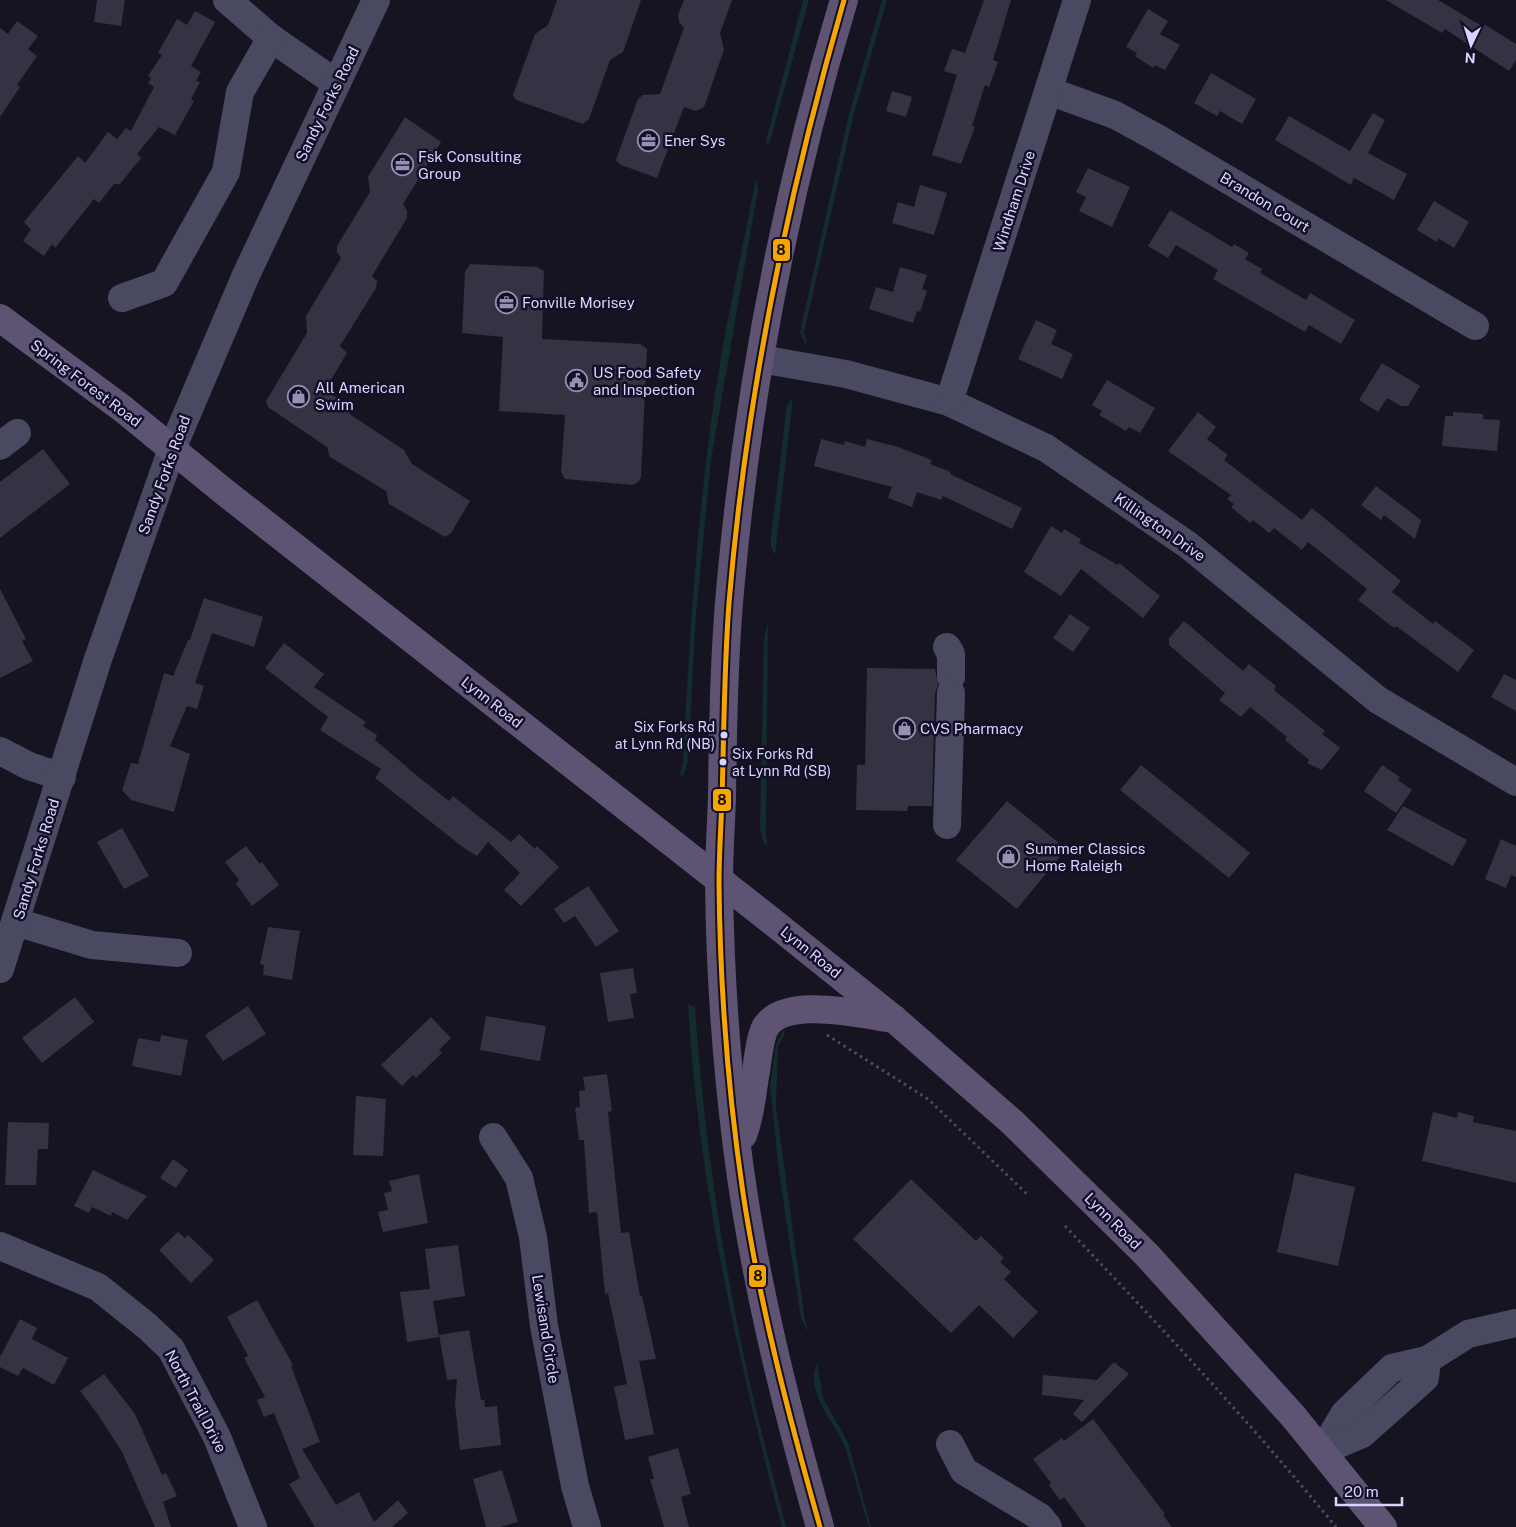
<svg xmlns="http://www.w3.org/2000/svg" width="1516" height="1527" viewBox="0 0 1516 1527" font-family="'Public Sans',sans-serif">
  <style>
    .green { fill: #132c2d }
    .building { fill: #343243 }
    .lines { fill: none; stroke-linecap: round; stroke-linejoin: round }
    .path { stroke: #44505f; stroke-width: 3; stroke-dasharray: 2.5 4; stroke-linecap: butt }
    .minor { stroke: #4a4962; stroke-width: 28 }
    .major { stroke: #5e5373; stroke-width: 28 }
    .bus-1-casing { stroke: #130f26; stroke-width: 9 }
    .bus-1 { stroke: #f7a600; stroke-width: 5 }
    .bus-dot { fill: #d9d4ff; stroke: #130f26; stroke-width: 2 }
    .labels { text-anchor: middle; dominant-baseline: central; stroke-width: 5; stroke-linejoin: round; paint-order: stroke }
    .bus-label { font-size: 14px; fill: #d9d4ff; stroke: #130f26; text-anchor: end }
    .street-label { font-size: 15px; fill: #d9d4ff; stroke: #130f26 }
    .poi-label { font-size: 15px; fill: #d9d4ff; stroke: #130f26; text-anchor: start }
    .line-badge { stroke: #130f26; stroke-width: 2 }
    .pale-badge-label { font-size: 14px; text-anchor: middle; font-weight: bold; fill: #111 }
  </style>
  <rect width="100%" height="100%" fill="#161421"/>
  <g class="green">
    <polygon points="803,0 809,0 770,141 765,145"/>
    <polygon points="882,0 887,0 853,117 804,332 807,342 805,344 800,332 848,118"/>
    <path d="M 756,179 L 758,189 L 711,460 L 696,614 L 688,761 L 683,777 L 680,774 L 683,763 C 689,640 697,517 715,394 C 726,322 742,251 756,179 Z"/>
    <polygon points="793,397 775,555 771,547 771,537 787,405"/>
    <polygon points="768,620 766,831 767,847 763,841 760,828 764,641"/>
    <path d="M 688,1004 L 695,1007 C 703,1126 720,1244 745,1361 C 757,1417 772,1472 786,1527 L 782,1527 C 737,1356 698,1181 688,1004 Z"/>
    <polygon points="784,1029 785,1033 778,1046 776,1106 805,1321 809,1333 801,1319 779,1172 770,1085 776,1044"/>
    <path d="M 817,1364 L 823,1398 L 848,1443 L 871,1527 L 869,1527 C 860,1500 854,1472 844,1445 C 835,1422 804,1391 817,1364 Z"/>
  </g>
  <g class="building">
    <polygon points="97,0 125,0 121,26 94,22"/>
    <polygon points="557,0 641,0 623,52 610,60 589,119 583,124 516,100 513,95 535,34 548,25"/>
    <polygon points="684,0 732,0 720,33 724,50 704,107 696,111 684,107 657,178 621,165 616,160 638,99 643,95 660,94 684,28 679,22 678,15"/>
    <polygon points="984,0 1011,0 993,60 998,62 989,87 985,85 972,126 975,127 961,164 932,155 957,75 944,71 952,49 965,53"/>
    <polygon points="1386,0 1438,0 1482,26 1484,24 1516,44 1516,60 1509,71 1445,29 1442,33"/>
    <polygon points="1148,9 1168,21 1160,34 1180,45 1165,70 1155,65 1153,68 1135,56 1137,53 1126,47"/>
    <polygon points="195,11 215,22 191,66 201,72 196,81 200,82 191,99 194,101 175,135 159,127 137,154 141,158 120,184 114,184 99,203 94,199 55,248 52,244 44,256 23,241 31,230 24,222 78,156 85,163 108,132 117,139 126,128 131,131 154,87 148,83 151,78 148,76 162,55 158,53 177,19 187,25"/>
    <polygon points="17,21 38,36 28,49 37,56 17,85 20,87 0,117 0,28 8,34"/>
    <polygon points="1211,73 1256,99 1242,124 1220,111 1217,116 1194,103"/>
    <polygon points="892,91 912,97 906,117 886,111"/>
    <polygon points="1373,113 1385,120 1368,153 1407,174 1394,200 1354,178 1351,185 1275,140 1289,116 1350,151"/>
    <polygon points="405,117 441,142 403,204 407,211 407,218 372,276 377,281 376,288 340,346 347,353 325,390 345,403 351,415 404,450 412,464 470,501 451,533 445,537 389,504 386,491 330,457 327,447 268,407 266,401 307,333 306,316 341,258 337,252 337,246 370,192 368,177"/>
    <polygon points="1088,168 1130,187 1112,227 1079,211 1086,197 1076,192"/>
    <polygon points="920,185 947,193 934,235 892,223 898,202 914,207"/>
    <polygon points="1434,201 1469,222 1454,248 1438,238 1437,242 1417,230"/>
    <polygon points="1170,210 1232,247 1234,244 1249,253 1245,259 1262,269 1260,273 1306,300 1310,293 1355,320 1341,344 1309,325 1305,332 1213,279 1218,270 1176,245 1168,258 1148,246"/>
    <polygon points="470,264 537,267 544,271 542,339 640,344 647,349 641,477 638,482 633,485 565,479 561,472 565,415 499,411 503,337 462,333 465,272"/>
    <polygon points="900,267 927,275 922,289 927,291 920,312 917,311 913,323 869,309 876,287 893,292"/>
    <polygon points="1036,320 1057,330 1051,344 1073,354 1062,379 1018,359"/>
    <polygon points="1382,363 1420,386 1408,406 1401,406 1387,398 1378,412 1359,400"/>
    <polygon points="1107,380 1155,408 1140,433 1129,427 1126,431 1099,415 1102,411 1092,405"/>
    <polygon points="1198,412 1216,427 1207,439 1228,455 1224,460 1302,520 1312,508 1401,581 1392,592 1433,624 1435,621 1474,650 1458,672 1396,626 1394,628 1358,600 1367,589 1308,542 1302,550 1274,528 1269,533 1253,520 1250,523 1231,507 1234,504 1227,499 1231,495 1168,451"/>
    <polygon points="1453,412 1483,414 1483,419 1500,420 1497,451 1442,446 1445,416 1453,416"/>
    <polygon points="821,439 844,445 845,441 865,447 867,439 898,447 932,460 930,464 951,472 950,474 1022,508 1012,529 943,496 941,500 917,492 912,507 888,498 892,487 814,466"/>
    <polygon points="43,449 70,484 0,538 0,482"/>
    <polygon points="1376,486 1421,520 1415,539 1384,515 1381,520 1361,505"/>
    <polygon points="1051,526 1062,533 1064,529 1081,539 1079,543 1118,565 1119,563 1160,596 1143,618 1081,569 1061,596 1024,572"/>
    <polygon points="0,589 26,639 22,641 33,661 0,678"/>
    <polygon points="204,598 263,617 254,647 212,633 195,683 204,686 197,709 187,706 170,746 190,754 174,812 131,800 122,790 131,763 138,764 164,673 173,676 188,640 190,640"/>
    <polygon points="1070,614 1090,628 1073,652 1053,638"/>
    <polygon points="1184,621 1243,671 1249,664 1276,686 1274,690 1325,731 1322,734 1340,748 1322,770 1307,763 1309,760 1285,740 1287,737 1250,707 1241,717 1219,700 1225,693 1169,645 1169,638"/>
    <polygon points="284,643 324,674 314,687 366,722 363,726 377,735 375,740 421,779 449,801 453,796 511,842 519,834 535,849 537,846 559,867 521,906 504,890 520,873 488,842 477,856 464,848 375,778 381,769 320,730 328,717 265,668"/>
    <polygon points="867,668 935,669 938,685 935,693 932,806 908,806 907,811 856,810 857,765 865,765"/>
    <polygon points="1504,674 1516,680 1516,711 1491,697"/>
    <polygon points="1141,765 1250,853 1229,878 1120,790"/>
    <polygon points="1382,765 1400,777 1398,780 1412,790 1396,813 1364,791"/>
    <polygon points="1007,801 1064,847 1060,852 1062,854 1017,909 956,860"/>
    <polygon points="1403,806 1467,840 1453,866 1387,830"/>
    <polygon points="122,828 149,876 124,889 97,842"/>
    <polygon points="1501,839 1516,846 1516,877 1511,875 1506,888 1485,879"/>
    <polygon points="246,846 260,864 262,862 279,885 252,906 236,884 239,880 225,862"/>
    <polygon points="588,886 619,931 596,947 575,916 564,923 554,909"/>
    <polygon points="268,927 300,931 292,980 263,975 264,965 260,964"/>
    <polygon points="633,968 637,993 630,994 634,1018 608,1022 600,973"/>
    <polygon points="75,997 94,1022 42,1063 22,1038"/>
    <polygon points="248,1006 266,1034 223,1061 205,1035"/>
    <polygon points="486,1016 546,1026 540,1061 480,1050"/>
    <polygon points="431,1017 451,1038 439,1050 442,1053 416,1078 413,1075 402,1086 381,1065"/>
    <polygon points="161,1035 188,1040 181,1076 132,1066 138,1038 160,1042"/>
    <polygon points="607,1074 612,1111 608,1112 621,1233 629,1232 640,1296 642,1296 656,1359 639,1361 654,1434 625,1440 614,1387 627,1384 608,1293 605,1294 597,1212 589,1213 584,1140 579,1140 575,1108 580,1107 579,1091 585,1090 583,1077"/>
    <polygon points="356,1096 386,1099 383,1156 353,1155"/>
    <polygon points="1433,1112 1457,1118 1458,1112 1474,1116 1473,1122 1516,1131 1516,1183 1422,1161"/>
    <polygon points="8,1122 49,1123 48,1149 38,1149 36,1185 5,1185"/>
    <polygon points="173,1159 188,1170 176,1188 160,1178"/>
    <polygon points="93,1170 147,1196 127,1220 112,1212 111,1216 92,1207 89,1213 74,1206"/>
    <polygon points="1295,1173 1355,1187 1338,1266 1277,1252"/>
    <polygon points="419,1174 428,1223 383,1232 378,1212 388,1210 384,1193 392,1191 389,1181"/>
    <polygon points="911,1179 976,1241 981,1236 1004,1258 1000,1262 1011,1272 1004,1279 1038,1312 1013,1338 979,1305 951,1333 853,1239"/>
    <polygon points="178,1232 185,1238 188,1235 214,1260 191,1283 159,1250"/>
    <polygon points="458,1245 465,1296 433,1301 439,1337 407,1342 400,1292 430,1289 425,1249"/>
    <polygon points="257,1300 293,1365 291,1366 320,1442 302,1449 336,1505 359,1492 374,1522 398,1500 408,1513 392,1527 315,1527 289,1484 300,1478 274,1413 264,1417 257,1400 265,1397 244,1358 248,1356 227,1317"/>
    <polygon points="20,1319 37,1328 32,1339 68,1358 54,1385 23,1368 18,1376 0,1367 0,1357"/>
    <polygon points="469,1330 481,1400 484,1400 485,1407 497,1406 501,1445 460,1450 455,1404 457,1379 447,1380 439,1335"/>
    <polygon points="1114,1362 1129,1374 1082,1422 1073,1414 1084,1400 1042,1395 1043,1375 1097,1380"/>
    <polygon points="104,1374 135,1414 162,1475 166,1473 177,1496 163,1502 171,1527 155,1527 122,1452 99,1416 80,1391"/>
    <polygon points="1093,1419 1165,1514 1163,1515 1172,1527 1086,1527 1064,1497 1060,1500 1049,1485 1051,1483 1033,1459 1062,1438 1064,1441"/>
    <polygon points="678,1448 691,1494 681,1497 689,1527 664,1527 650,1479 654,1479 648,1457"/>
    <polygon points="502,1470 518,1522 500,1527 486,1527 473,1479"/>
  </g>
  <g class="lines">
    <g class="path">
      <polyline points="827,1035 928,1099 1027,1194"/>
      <path d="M 1065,1226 C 1158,1324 1250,1422 1336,1527"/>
    </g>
    <g class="minor">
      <polyline points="227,0 271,38 336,83"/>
      <polyline points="1049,91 1115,115 1159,139 1475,326"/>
      <polyline points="122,298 164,283 226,172 240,92 271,38"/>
      <polyline points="761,359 846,374 949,402 1046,448 1188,545 1378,700 1516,782"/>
      <polyline points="949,402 1077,0"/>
      <polyline points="0,446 17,433"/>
      <polyline points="947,647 951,654 951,677"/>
      <polyline points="0,751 29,766 62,777"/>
      <polyline points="947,825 951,693"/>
      <polyline points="16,922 92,945 178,953"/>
      <polyline points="0,969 98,659 172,449 246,275 376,0"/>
      <polyline points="493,1137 519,1178 533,1237 544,1326 575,1486 587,1527"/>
      <polyline points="0,1246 98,1287 148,1327 171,1349 217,1437 253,1527"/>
      <polyline points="950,1444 964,1471 1040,1517 1048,1527"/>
      <polyline points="1322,1451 1345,1413 1392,1368 1427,1360 1468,1334 1516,1323"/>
      <polyline points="1322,1451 1362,1434 1425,1378 1427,1360"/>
    </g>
    <g class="major">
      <polyline points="0,318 123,409 222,490 769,919 894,1019 1012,1122 1146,1254 1293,1416 1383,1527"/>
      <path d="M 743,1135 C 751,1116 752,1092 756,1071 C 758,1058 759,1043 764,1030 C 780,994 864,1015 894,1019"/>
      <path d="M 820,1527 C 785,1403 753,1276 737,1147 C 726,1060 720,971 719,883 C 719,854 721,826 722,797 C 723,725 724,652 731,580 C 749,384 787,188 844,0"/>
    </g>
    <defs>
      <path id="bus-1" d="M 820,1527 C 789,1417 760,1306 743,1193 C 728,1091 720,987 719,883 C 719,855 721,826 722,798 C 724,733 724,668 729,603 C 746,398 787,197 844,0"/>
    </defs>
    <use href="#bus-1" class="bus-1-casing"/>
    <use href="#bus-1" class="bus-1"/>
  </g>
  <defs>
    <symbol id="office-ring" viewBox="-11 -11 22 22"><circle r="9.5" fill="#130f26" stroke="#9591b1" stroke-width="1.5"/><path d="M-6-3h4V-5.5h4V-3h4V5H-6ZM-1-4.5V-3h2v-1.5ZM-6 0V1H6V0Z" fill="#9591b1"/></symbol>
    <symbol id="civic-ring" viewBox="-11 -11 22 22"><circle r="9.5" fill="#130f26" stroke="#9591b1" stroke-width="1.5"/><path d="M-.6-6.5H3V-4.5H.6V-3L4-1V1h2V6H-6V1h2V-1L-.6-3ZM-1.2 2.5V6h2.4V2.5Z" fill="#9591b1"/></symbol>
    <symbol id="shop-ring" viewBox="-11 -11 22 22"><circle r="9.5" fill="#130f26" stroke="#9591b1" stroke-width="1.5"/><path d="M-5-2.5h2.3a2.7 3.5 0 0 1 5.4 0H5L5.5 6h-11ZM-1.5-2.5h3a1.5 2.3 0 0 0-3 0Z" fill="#9591b1"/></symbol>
  </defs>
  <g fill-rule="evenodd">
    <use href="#office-ring" x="636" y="128" width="25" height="25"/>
    <use href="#office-ring" x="390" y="152" width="25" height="25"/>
    <use href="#office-ring" x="494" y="290" width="25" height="25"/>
    <use href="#civic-ring" x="564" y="368" width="25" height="25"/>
    <use href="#shop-ring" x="286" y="384" width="25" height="25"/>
    <use href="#shop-ring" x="892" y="716" width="25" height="25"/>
    <use href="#shop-ring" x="996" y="844" width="25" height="25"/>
  </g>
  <g class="bus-dot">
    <circle cx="724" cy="735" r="4.5"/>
    <circle cx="723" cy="762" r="4.5"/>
  </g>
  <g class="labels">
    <g class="bus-label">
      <text x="715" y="727">Six Forks Rd<tspan x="715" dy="17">at Lynn Rd (NB)</tspan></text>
      <text x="732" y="754" text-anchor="start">Six Forks Rd<tspan x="732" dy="17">at Lynn Rd (SB)</tspan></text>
    </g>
    <g class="street-label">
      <text transform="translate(327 104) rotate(-64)">Sandy Forks Road</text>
      <text transform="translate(1014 201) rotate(-72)">Windham Drive</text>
      <text transform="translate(1265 202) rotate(31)">Brandon Court</text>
      <text transform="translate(86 383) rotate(37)">Spring Forest Road</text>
      <text transform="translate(164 475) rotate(-70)">Sandy Forks Road</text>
      <text transform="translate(1160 527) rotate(35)">Killington Drive</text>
      <text transform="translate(492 702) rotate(38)">Lynn Road</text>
      <text transform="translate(36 859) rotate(-73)">Sandy Forks Road</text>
      <text transform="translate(811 952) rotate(39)">Lynn Road</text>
      <text transform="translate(1113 1221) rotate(45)">Lynn Road</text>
      <text transform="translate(546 1329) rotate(81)">Lewisand Circle</text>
      <text transform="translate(196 1401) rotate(62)">North Trail Drive</text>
    </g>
    <g class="poi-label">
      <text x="664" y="140">Ener Sys</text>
      <text x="418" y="156">Fsk Consulting<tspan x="418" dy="17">Group</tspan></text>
      <text x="522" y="302">Fonville Morisey</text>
      <text x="593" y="372">US Food Safety<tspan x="593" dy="17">and Inspection</tspan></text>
      <text x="315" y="387">All American<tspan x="315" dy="17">Swim</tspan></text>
      <text x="920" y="728">CVS Pharmacy</text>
      <text x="1025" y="848">Summer Classics<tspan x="1025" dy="17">Home Raleigh</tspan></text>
    </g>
  </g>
  <g class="line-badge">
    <rect x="772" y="238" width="19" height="24" rx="5" fill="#f7a600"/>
    <rect x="712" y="788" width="20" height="24" rx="5" fill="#f7a600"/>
    <rect x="748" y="1264" width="19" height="24" rx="5" fill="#f7a600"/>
  </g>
  <g class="pale-badge-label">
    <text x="781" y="255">8</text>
    <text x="722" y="805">8</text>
    <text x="758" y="1281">8</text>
  </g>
  <g transform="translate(1471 45) rotate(184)" stroke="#130f26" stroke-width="4" paint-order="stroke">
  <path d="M0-4L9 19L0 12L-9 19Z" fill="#d9d4ff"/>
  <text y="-8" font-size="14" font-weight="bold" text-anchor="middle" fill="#d9d4ff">N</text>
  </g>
  <path d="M1336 1497v8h66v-8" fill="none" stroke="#d9d4ff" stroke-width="2.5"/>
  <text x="1344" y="1497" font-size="15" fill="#d9d4ff" stroke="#130f26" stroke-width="4" paint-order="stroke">20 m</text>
</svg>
